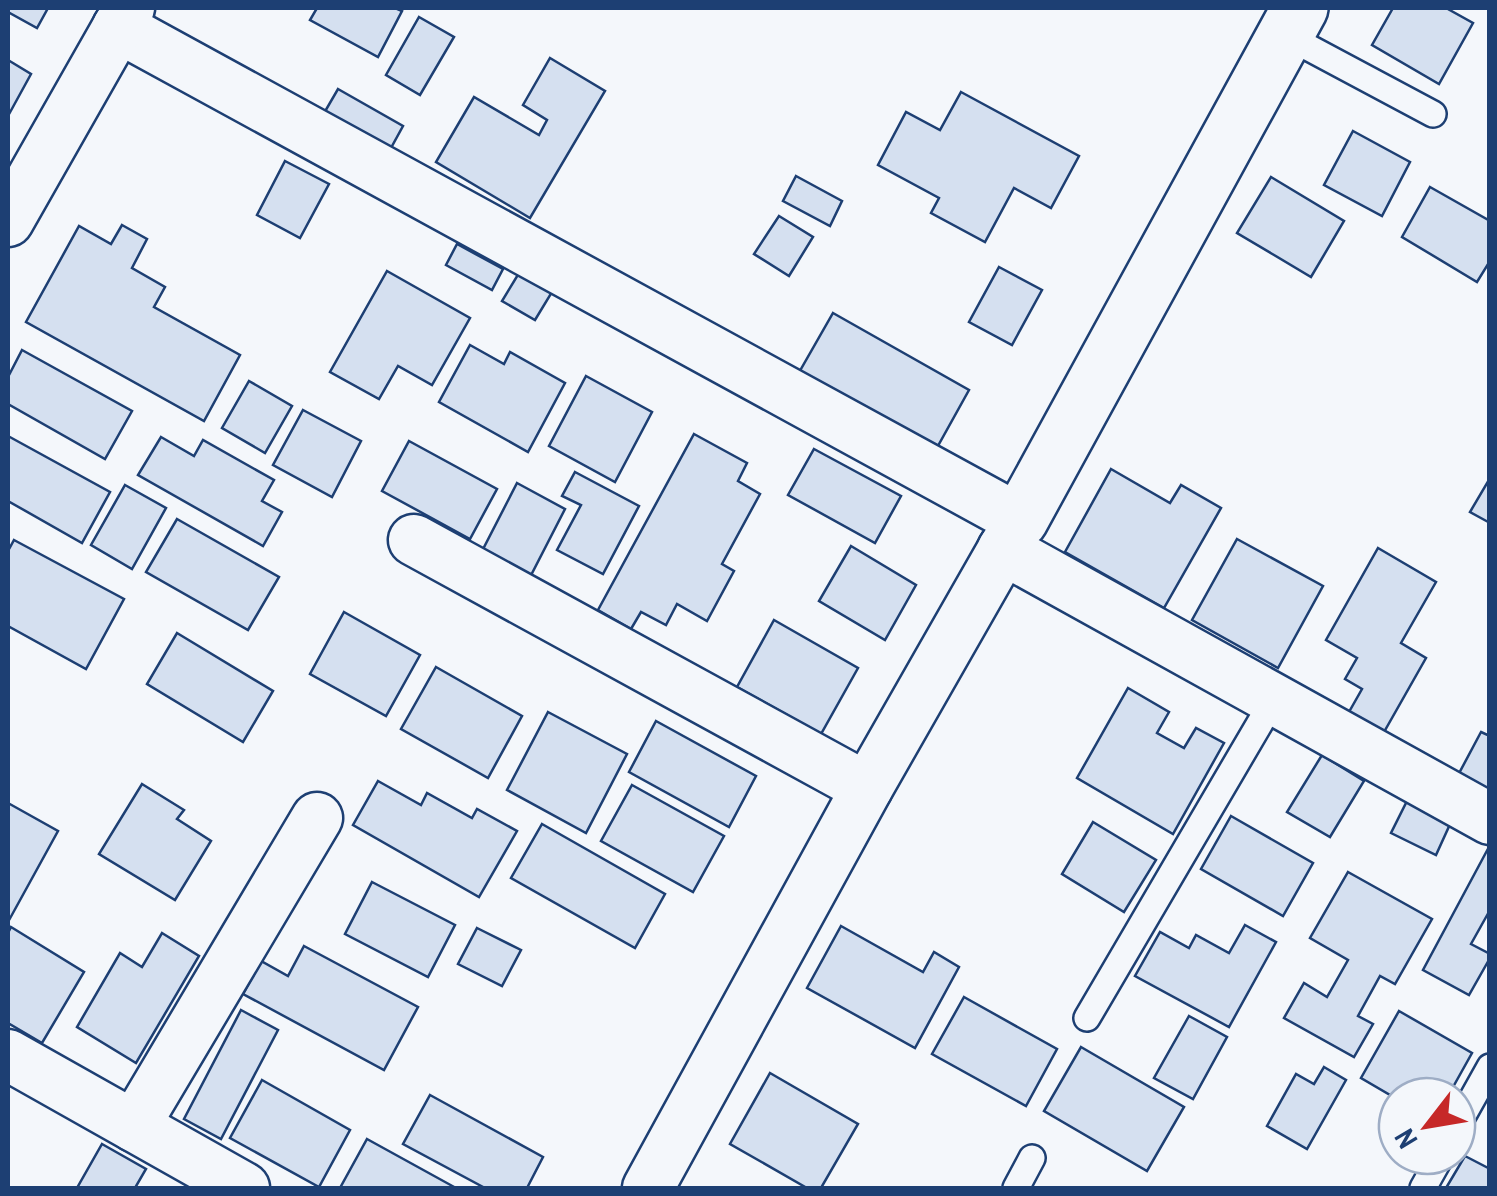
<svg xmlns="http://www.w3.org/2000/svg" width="1497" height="1196" viewBox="0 0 1497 1196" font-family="'Archivo Narrow',sans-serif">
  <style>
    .building { fill: #d5e0f0; stroke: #1d3f73; stroke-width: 2.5 }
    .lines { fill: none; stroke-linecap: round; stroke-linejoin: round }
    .lane-casing { stroke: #1d3f73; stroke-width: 30 }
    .street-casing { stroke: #1d3f73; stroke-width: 55 }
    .secondary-casing { stroke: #1d3f73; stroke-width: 60 }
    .lane { stroke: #f4f7fb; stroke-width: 25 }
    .street { stroke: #f4f7fb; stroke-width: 50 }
    .secondary { stroke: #f4f7fb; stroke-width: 55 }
  </style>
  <rect width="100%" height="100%" fill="#f4f7fb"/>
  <g class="building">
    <polygon points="8,8 48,8 37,28 8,12"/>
    <polygon points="317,8 395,8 402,11 378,57 310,20"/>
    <polygon points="1393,8 1446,8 1473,23 1439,84 1372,45"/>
    <polygon points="419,17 454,37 420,95 386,75"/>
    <polygon points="550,58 605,91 530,218 436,162 474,97 539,135 547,120 523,105"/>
    <polygon points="8,60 31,74 8,116"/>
    <polygon points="338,89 403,126 386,157 320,120"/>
    <polygon points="961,92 1079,156 1051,208 1014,188 985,242 931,213 939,198 878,165 906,112 940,130"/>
    <polygon points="1353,131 1410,162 1382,216 1324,185"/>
    <polygon points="285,161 329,184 300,238 257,215"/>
    <polygon points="796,176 842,201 830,226 783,201"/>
    <polygon points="1271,177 1344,221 1311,277 1237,233"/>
    <polygon points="1430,187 1490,221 1490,261 1477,282 1402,237"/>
    <polygon points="779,216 813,237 789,276 754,254"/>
    <polygon points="122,225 147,239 132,268 165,287 154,307 240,355 204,421 26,322 79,226 111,244"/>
    <polygon points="457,244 503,269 492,290 446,265"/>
    <polygon points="999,267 1042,290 1012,345 969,322"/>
    <polygon points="387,271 470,318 432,385 398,366 379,399 330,372"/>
    <polygon points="519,273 552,292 535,320 502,301"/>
    <polygon points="833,313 969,390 934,453 797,376"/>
    <polygon points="470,345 504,364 510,352 565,383 528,452 439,402"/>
    <polygon points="22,350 132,411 105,459 8,404 8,377"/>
    <polygon points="586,376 652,412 615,482 549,446"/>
    <polygon points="249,381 292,406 265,453 222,428"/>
    <polygon points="303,410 361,441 332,497 273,465"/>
    <polygon points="694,434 747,463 738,481 760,494 722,564 734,571 707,621 677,604 666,625 641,612 631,629 598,610"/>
    <polygon points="8,436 110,492 82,543 8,501"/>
    <polygon points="161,437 194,456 203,440 274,480 262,501 282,512 263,546 138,475"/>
    <polygon points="409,441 497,489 470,539 382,491"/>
    <polygon points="814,449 901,496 875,543 788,495"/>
    <polygon points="1111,469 1170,503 1181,485 1221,508 1164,608 1065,552"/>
    <polygon points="575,472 639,506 603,574 557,550 581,505 562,496"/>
    <polygon points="1490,478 1490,523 1470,512"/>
    <polygon points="517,483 565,509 527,583 479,557"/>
    <polygon points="125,485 166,508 132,569 91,545"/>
    <polygon points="177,519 279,577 248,630 146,572"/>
    <polygon points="1237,539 1323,586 1278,668 1192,620"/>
    <polygon points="14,540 124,599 86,669 8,626 8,551"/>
    <polygon points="851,546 916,585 885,640 819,601"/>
    <polygon points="1378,548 1436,582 1401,643 1426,658 1384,732 1349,712 1362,689 1345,679 1357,658 1326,640"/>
    <polygon points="344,612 420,655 386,716 310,674"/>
    <polygon points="774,620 858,668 821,734 737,687"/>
    <polygon points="177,633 273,691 243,742 147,684"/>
    <polygon points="436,667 522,716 488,778 401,729"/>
    <polygon points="1128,688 1169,712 1157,733 1184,748 1196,728 1224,743 1173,834 1077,778"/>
    <polygon points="548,712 627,754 586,833 507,790"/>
    <polygon points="656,721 756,776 729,827 629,772"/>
    <polygon points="1481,732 1490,736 1490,797 1456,779"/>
    <polygon points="1322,755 1364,781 1330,837 1287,812"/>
    <polygon points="378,781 421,805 427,793 472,818 477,809 517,831 479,897 353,825"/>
    <polygon points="142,784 184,810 177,819 211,841 175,900 99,854"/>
    <polygon points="632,785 724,836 693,892 601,841"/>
    <polygon points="1407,801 1451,822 1436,855 1391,833"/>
    <polygon points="8,803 58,831 8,922"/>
    <polygon points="1231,816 1313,863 1283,916 1201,869"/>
    <polygon points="1093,822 1156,860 1124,912 1062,874"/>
    <polygon points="542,824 665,894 635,948 511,878"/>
    <polygon points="1490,845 1490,910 1471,944 1490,954 1490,958 1469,995 1423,970"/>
    <polygon points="1348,872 1432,919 1395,984 1380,976 1358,1016 1373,1024 1354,1057 1284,1018 1304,983 1327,997 1348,960 1310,938"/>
    <polygon points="372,882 455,925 428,977 345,934"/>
    <polygon points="1245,925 1276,942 1229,1027 1135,976 1160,932 1189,948 1196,935 1229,953"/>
    <polygon points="841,926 923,972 934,952 959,967 915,1048 807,988"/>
    <polygon points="11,927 84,972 42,1043 8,1023 8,933"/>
    <polygon points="477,928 521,950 502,986 458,964"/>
    <polygon points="162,933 199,956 136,1063 77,1027 120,953 142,967"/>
    <polygon points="304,946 418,1007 384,1070 243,994 261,961 288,976"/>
    <polygon points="964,997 1057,1049 1026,1106 932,1054"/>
    <polygon points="241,1010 278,1030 221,1139 184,1119"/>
    <polygon points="1399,1011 1472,1053 1448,1096 1397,1096 1397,1099 1361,1078"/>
    <polygon points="1189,1016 1227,1037 1193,1099 1154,1078"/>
    <polygon points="1081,1047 1184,1107 1147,1171 1044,1111"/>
    <polygon points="1324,1067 1346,1080 1307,1149 1267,1126 1296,1074 1314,1084"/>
    <polygon points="770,1073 858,1124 821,1188 807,1188 730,1144"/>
    <polygon points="262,1080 350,1130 319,1187 230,1138"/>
    <polygon points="430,1095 543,1157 527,1188 485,1188 403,1144"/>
    <polygon points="367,1139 456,1188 340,1188"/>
    <polygon points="102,1144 146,1169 135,1188 77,1188"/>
    <polygon points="1465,1156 1490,1169 1490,1188 1446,1188"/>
  </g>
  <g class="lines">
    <defs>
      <g id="lane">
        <polyline points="1285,35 1433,114"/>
        <polyline points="1087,1018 1274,699"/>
        <polyline points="1457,1126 1490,1067"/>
        <polyline points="1016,1188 1032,1158"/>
        <polyline points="1423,1188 1441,1156"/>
      </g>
      <g id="street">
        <polyline points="118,27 1020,520 867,788 648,1188"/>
        <polyline points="8,221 129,8"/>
        <polyline points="414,540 867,788"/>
        <polyline points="1003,549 1490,819"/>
        <polyline points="8,1055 244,1188"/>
        <polyline points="134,1126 317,818"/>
      </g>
      <polyline id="secondary" points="1020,520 1300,8"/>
    </defs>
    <use href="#lane" class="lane-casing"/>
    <use href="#street" class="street-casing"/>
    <use href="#secondary" class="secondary-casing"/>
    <use href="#lane" class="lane"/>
    <use href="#street" class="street"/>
    <use href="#secondary" class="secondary"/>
  </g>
  <rect width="1497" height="1196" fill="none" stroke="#1d3f73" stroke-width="20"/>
  <g transform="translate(1427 1126) rotate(239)"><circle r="48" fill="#f4f7fb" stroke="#9eadc5" stroke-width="2.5"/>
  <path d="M0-8L18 38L0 25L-18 38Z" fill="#c62828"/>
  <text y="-15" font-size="28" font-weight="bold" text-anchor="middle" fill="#1d3f73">N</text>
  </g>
</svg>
